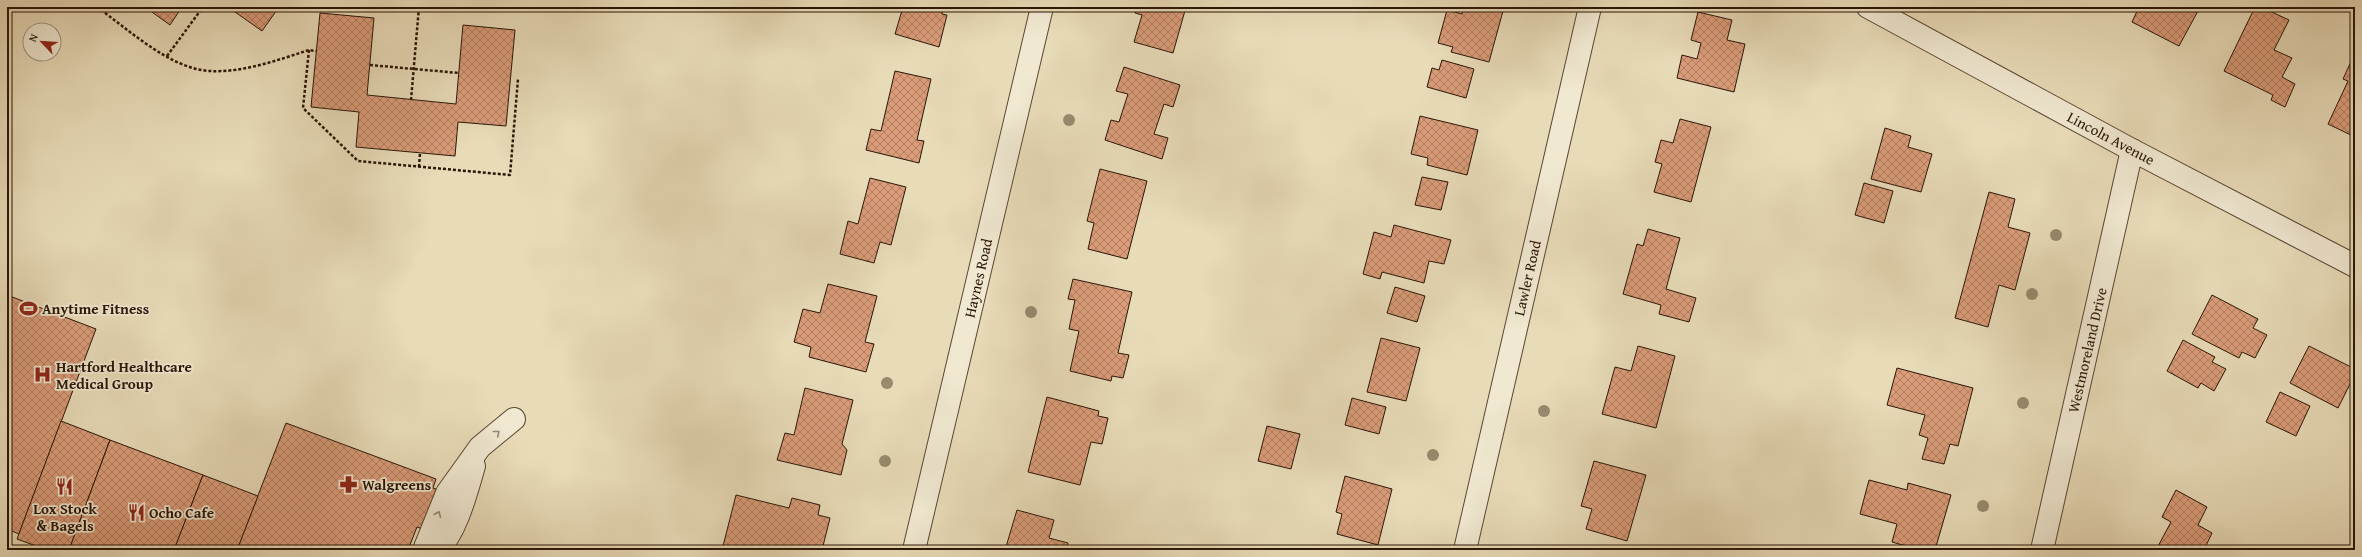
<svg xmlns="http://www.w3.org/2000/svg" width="2362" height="557" viewBox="0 0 2362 557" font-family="'Gentium Book Plus',serif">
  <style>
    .building { fill: url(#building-cross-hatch); stroke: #2a1506 }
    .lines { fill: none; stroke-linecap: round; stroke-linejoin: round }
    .minor-casing { stroke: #5a4632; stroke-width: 24 }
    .path { stroke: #2a1506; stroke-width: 2.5; stroke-dasharray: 3 2; stroke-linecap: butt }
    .minor { stroke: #f0e8d1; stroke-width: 22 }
    .tree { fill: #978a6d }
    .oneway { stroke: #978976 }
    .labels { text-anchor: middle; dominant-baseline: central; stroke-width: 3.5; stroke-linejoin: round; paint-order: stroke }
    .street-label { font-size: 15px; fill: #2a1506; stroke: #f0e8d1 }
    .poi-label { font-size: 15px; font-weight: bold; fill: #2a1506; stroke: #f0e8d1; text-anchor: start }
  </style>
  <defs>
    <pattern id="building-cross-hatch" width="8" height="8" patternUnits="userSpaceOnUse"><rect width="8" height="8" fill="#da9c79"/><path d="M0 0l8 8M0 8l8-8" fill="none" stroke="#b17e61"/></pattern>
  </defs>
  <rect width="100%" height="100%" fill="#e8dbb8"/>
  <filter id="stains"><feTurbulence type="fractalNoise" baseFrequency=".005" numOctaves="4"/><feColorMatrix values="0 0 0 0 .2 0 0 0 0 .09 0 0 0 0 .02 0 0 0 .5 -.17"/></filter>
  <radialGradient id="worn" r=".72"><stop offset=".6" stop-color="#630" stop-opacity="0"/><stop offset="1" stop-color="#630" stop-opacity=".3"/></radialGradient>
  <g class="building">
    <polygon points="145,7 182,7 170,25"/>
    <polygon points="228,7 279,7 262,31"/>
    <polygon points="903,7 943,7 942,14 947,15 939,47 895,34"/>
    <polygon points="1137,7 1186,7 1173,53 1134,42 1142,15 1135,13"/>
    <polygon points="1464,7 1487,7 1503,11 1489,62 1451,52 1453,47 1438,43 1447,10 1462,14"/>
    <polygon points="2139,7 2196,7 2199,9 2179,46 2132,22"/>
    <polygon points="2255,7 2261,7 2289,20 2274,50 2292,58 2282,77 2295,84 2285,107 2271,100 2273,95 2224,71"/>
    <polygon points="1698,12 1732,20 1727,40 1745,44 1734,92 1677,78 1682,55 1697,59 1701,43 1691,40"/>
    <polygon points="320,13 374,18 367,95 456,104 463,25 515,30 506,126 458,122 455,156 356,147 359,112 311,107"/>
    <polygon points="2354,55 2355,55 2355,137 2328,124 2348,81 2343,79"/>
    <polygon points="1442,60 1474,69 1466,98 1427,87 1432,68 1439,70"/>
    <polygon points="1124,67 1180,85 1173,107 1164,104 1154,134 1168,138 1162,159 1105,140 1111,120 1119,122 1128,94 1116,91"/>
    <polygon points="895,71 931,79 917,140 924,141 919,163 866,150 871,129 881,131"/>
    <polygon points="1420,116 1478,130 1467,175 1427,165 1428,158 1411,154"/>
    <polygon points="1680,119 1711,127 1691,202 1654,192 1662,164 1655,162 1661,140 1673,143"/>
    <polygon points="1885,128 1911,136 1908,147 1932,154 1921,192 1871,179"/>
    <polygon points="1100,169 1147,181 1127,259 1088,249 1094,223 1087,221"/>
    <polygon points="1422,177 1448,182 1441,210 1415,205"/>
    <polygon points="870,178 906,187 891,245 880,242 874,263 840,254 848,221 858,224"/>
    <polygon points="1864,183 1893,191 1884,223 1855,215"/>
    <polygon points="1989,192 2015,199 2008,227 2030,233 2015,290 1999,285 1988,327 1955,318"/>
    <polygon points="1394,225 1451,240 1444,264 1429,261 1424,283 1382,272 1380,279 1363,274 1374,232 1391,237"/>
    <polygon points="1648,229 1680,238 1666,289 1696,298 1689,322 1659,314 1661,305 1623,294 1637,244 1643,246"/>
    <polygon points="1073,279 1132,292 1118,353 1129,355 1123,378 1112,376 1111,381 1070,371 1079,331 1069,329 1075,300 1068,299"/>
    <polygon points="828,284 877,296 865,342 874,344 866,372 809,357 811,347 794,342 803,309 820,313"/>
    <polygon points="1395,287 1425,296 1417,322 1387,313"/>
    <polygon points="7,295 96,329 19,534 7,529"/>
    <polygon points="2212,295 2258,319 2253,328 2267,335 2255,358 2242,352 2239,358 2192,334"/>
    <polygon points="1381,338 1420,348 1406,401 1367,392"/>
    <polygon points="2183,340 2215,357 2212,362 2226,369 2214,391 2201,383 2198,388 2167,371"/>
    <polygon points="1638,346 1675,356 1656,428 1602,414 1615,367 1631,371"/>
    <polygon points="2309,346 2355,369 2355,374 2338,408 2290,383"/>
    <polygon points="1897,368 1973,388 1958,446 1950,444 1944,464 1922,459 1928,438 1919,435 1925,415 1887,405"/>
    <polygon points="805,388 853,400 842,444 847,450 841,475 777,460 785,433 794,435"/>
    <polygon points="2280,392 2310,406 2296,436 2266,422"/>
    <polygon points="1047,397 1099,411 1098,416 1108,418 1102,444 1091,442 1080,485 1028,472"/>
    <polygon points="1352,398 1386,407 1379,434 1345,425"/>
    <polygon points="61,421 110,440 69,550 47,550 17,539"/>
    <polygon points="286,423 436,479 433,488 459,497 444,537 417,527 408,550 237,550"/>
    <polygon points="1267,426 1300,434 1291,469 1258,461"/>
    <polygon points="110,440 203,475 174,550 69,550"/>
    <polygon points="1594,461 1646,475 1627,541 1586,529 1592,509 1581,506"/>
    <polygon points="203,475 258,496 237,550 174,550"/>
    <polygon points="1345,476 1392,489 1378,545 1337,534 1342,514 1336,512"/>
    <polygon points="1869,480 1907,490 1908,483 1951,495 1935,550 1905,550 1906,546 1892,542 1897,524 1860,514"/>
    <polygon points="2176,490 2207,507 2198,525 2212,533 2204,550 2156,550 2171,522 2162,517"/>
    <polygon points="736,495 789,508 792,498 820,505 818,515 830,518 822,550 744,548 744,550 722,550"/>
    <polygon points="1017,510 1054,520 1049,538 1068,543 1066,550 1005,550"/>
  </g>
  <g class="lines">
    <defs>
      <g id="minor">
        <polyline points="1868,7 2132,150 2355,266"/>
        <polyline points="424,550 447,493 480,447 514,419"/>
        <path d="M 437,550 C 456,534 467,490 474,466"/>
        <polyline points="914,550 1042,7"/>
        <polyline points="1465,550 1590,7"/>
        <polyline points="2042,550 2132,150"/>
      </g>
    </defs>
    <use href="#minor" class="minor-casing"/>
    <g class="path">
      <path d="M 97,7 C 128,29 170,69 210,71 C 242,73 278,60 309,50 L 316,51"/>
      <polyline points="309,50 303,108 358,161 510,175 518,79"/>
      <polyline points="167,56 203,7"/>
      <polyline points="370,65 459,73"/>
      <polyline points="411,100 419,7"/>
      <polyline points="419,167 420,153"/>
    </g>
    <use href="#minor" class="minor"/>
  </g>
  <g class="tree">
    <circle cx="1069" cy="120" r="6"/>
    <circle cx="2056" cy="235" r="6"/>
    <circle cx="2032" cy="294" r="6"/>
    <circle cx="1031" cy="312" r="6"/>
    <circle cx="887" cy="383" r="6"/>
    <circle cx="2023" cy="403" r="6"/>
    <circle cx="1544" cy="411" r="6"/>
    <circle cx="1433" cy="455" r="6"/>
    <circle cx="885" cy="461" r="6"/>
    <circle cx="1983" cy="506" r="6"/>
  </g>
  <defs><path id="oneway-chevron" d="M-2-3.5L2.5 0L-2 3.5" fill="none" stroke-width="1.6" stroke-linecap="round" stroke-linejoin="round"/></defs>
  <g class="oneway">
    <use href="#oneway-chevron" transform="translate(497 433) rotate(-39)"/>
    <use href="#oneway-chevron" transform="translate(438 514) rotate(-67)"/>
  </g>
  <defs>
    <symbol id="stadium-bare" viewBox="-9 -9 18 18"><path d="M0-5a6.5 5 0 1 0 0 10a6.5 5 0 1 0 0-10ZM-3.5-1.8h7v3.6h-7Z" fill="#8f2418" stroke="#f0e8d1" stroke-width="2.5" paint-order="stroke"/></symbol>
    <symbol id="hospital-bare" viewBox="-9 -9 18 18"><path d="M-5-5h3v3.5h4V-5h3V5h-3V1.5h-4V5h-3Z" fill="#8f2418" stroke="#f0e8d1" stroke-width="2.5" paint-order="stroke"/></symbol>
    <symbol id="pharmacy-bare" viewBox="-9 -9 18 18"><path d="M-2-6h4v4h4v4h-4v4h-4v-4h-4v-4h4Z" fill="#8f2418" stroke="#f0e8d1" stroke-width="2.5" paint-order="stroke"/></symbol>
    <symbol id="restaurant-bare" viewBox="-9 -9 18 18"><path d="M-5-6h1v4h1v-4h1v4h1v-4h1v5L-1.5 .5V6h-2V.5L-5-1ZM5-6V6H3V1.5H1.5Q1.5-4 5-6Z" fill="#8f2418" stroke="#f0e8d1" stroke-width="2.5" paint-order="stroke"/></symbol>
  </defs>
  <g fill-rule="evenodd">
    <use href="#stadium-bare" x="16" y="296" width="25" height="25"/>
    <use href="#hospital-bare" x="30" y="362" width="25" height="25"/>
    <use href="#pharmacy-bare" x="336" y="472" width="25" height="25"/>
    <use href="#restaurant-bare" x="52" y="474" width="25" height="25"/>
    <use href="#restaurant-bare" x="124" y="500" width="25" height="25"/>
  </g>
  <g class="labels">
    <g class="street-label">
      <text transform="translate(2111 138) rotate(28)">Lincoln Avenue</text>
      <text transform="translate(978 278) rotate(-77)">Haynes Road</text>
      <text transform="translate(1527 278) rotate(-77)">Lawler Road</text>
      <text transform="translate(2087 350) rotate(-77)">Westmoreland Drive</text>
    </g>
    <g class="poi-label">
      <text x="42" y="308">Anytime Fitness</text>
      <text x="56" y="366">Hartford Healthcare<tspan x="56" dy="17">Medical Group</tspan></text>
      <text x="362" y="484">Walgreens</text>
      <text x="65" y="508" text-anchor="middle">Lox Stock<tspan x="65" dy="17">&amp; Bagels</tspan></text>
      <text x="149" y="512">Ocho Cafe</text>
    </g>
  </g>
  <rect width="2362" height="557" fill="none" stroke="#e8dbb8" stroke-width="24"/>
  <rect x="8" y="8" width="2346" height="541" fill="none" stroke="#2a1506" stroke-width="2"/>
  <rect x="12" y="12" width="2338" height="533" fill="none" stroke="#2a1506"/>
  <g transform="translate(42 42) rotate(295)"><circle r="19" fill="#f0e8d1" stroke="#a19480"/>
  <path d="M0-3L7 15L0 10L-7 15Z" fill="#8f2418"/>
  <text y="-6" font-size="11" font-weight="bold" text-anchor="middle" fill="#2a1506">N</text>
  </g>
  <rect width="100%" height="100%" filter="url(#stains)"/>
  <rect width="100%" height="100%" fill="url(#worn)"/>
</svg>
